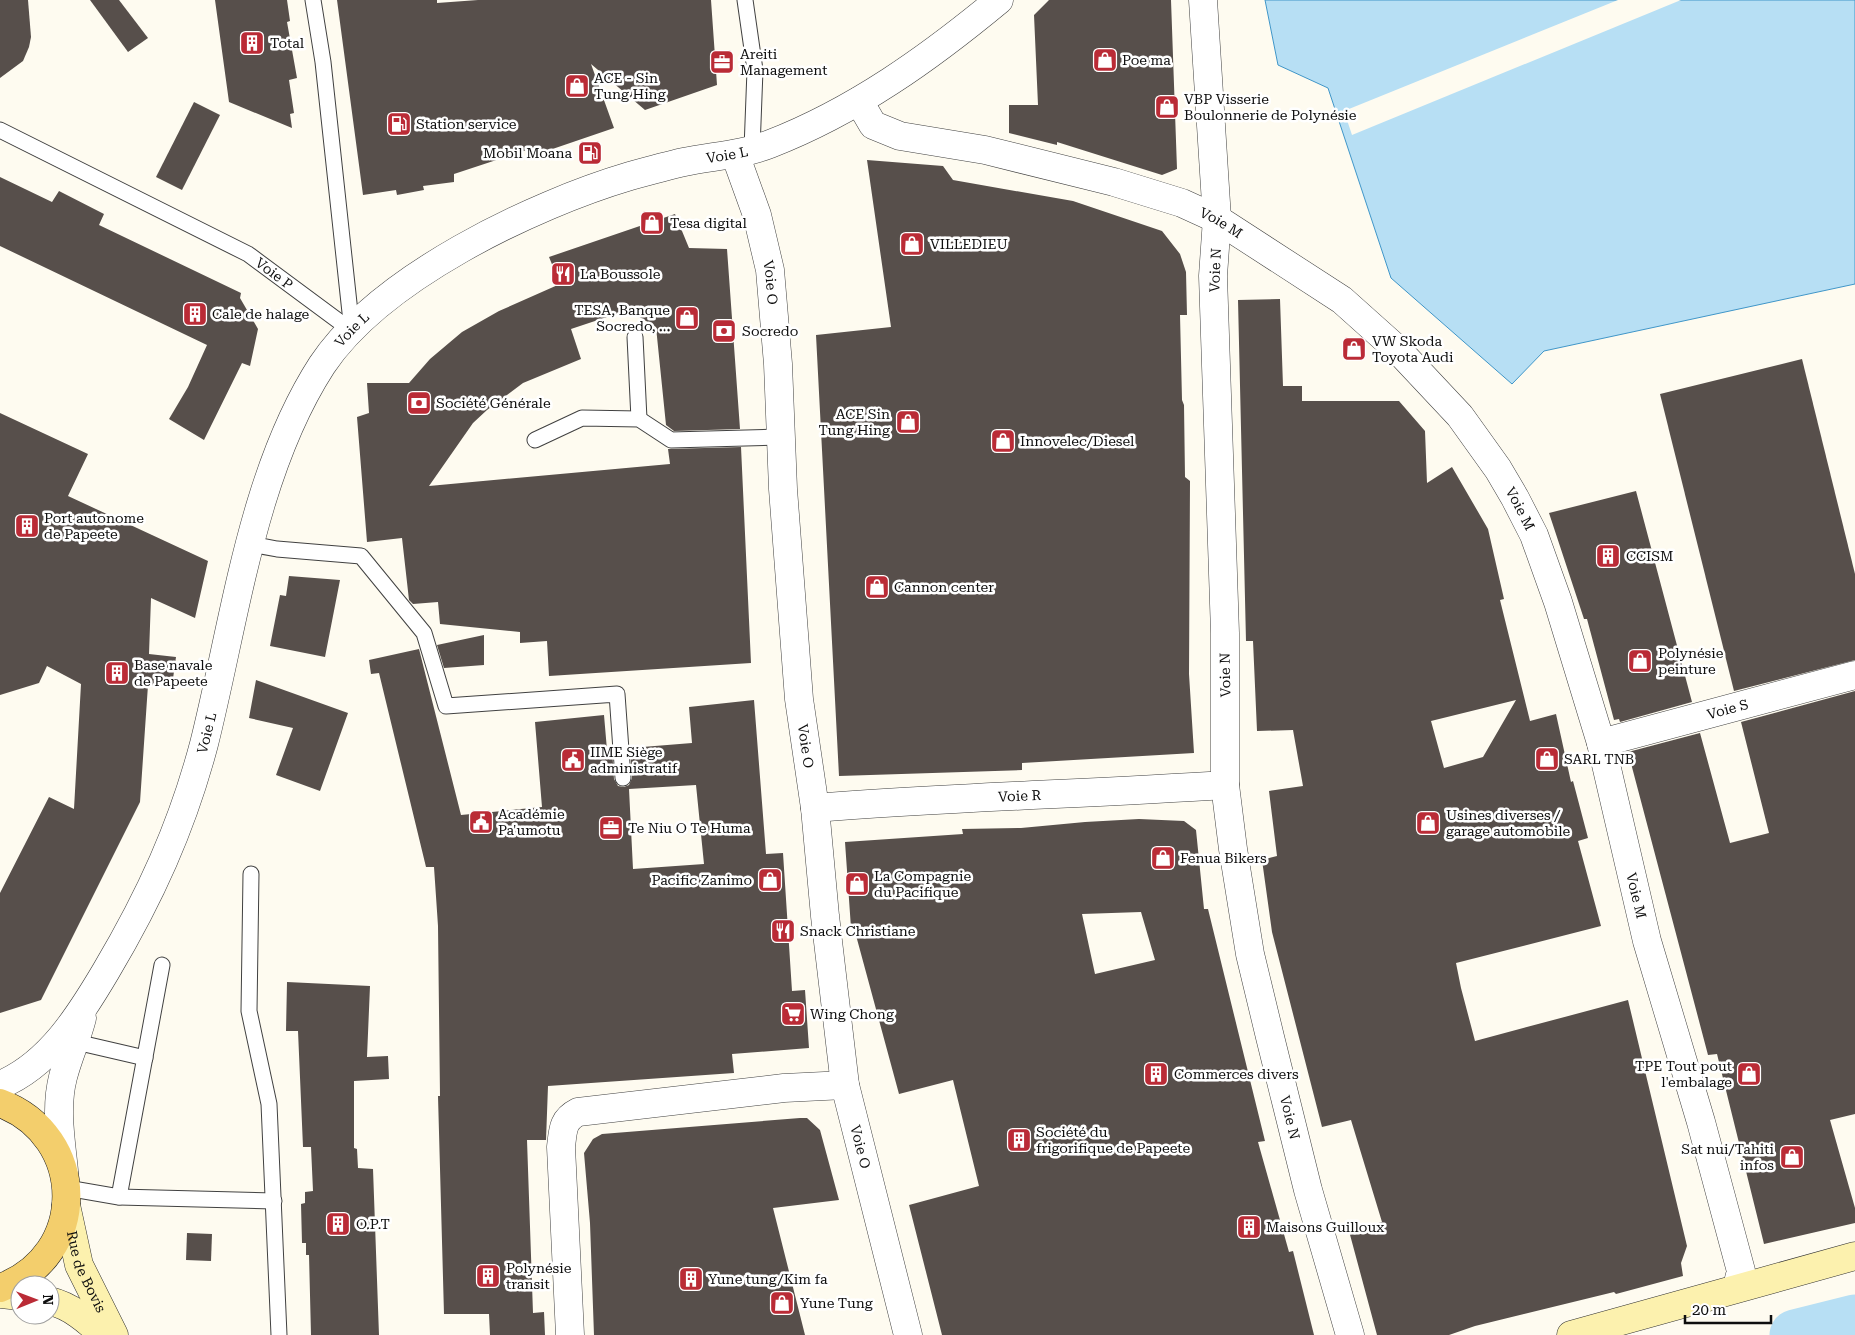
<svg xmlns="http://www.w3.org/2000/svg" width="1855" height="1335" viewBox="0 0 1855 1335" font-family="'Roboto Serif',serif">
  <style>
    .water { fill: #b7dff4; stroke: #4096c8 }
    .pier { fill: #fefbf0 }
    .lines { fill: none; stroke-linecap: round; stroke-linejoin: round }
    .river { stroke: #b7dff4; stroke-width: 51 }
    .building { fill: #574f4b; fill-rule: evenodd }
    .service-casing { stroke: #414141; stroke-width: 17 }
    .minor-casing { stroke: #414141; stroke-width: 29 }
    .tertiary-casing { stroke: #414141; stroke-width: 29 }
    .secondary-casing { stroke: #303030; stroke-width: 29 }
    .primary-casing { stroke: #1f1f1f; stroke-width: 29 }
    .service { stroke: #fff; stroke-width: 15 }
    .minor { stroke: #fff; stroke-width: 28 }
    .tertiary { stroke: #fff; stroke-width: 28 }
    .secondary { stroke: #fcf1ae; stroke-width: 28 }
    .primary { stroke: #f3ce6c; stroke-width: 28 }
    .labels { text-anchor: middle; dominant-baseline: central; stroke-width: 5; stroke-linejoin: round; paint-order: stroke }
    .poi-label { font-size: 14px; fill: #0e0e0e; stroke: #fff; text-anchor: start }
    .street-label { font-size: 14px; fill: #0e0e0e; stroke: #fff }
  </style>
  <rect width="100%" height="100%" fill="#fefbf0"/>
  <polygon class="water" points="1265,0 1855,0 1855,284 1544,351 1512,384 1391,278 1328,88 1278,65"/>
  <polygon class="pier" points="1618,0 1681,0 1352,135 1344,111"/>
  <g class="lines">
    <polyline class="river" points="1795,1335 1855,1320"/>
  </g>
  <g class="building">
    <polygon points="0,0 28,0 31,37 29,47 23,61 0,78"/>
    <polygon points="90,0 119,0 148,38 128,52"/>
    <polygon points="215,0 287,0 290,21 287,22 297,78 289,80 294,113 290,114 292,128 229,102"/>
    <polygon points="337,0 437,0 437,3 478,0 711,0 717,85 645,110 591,64 614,128 532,156 530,149 454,174 454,182 423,186 424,190 397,195 396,190 363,195"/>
    <polygon points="1049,0 1171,0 1177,169 1162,175 1057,142 1057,145 1009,133 1009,105 1038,105 1034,15"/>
    <polygon points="194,102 220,115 182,190 156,177"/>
    <polygon points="867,160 943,166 953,180 1073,201 1162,231 1180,254 1186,272 1187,315 1180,315 1182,400 1184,405 1185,477 1190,481 1189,674 1194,753 1022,763 1022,770 839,776 816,335 891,327"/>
    <polygon points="0,177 52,202 59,191 104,214 99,225 241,293 240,298 258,329 250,366 242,363 204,440 169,419 188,387 207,345 0,246"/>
    <polygon points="675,214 689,248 727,249 740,429 674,431 666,425 656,327 628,310 571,329 581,359 523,383 487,410 473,423 429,486 670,464 668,449 741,447 751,663 549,676 547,641 520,643 520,632 440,624 438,602 413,604 409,600 402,538 367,542 357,417 369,413 367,383 409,383 430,359 462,332 499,311 560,284 549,257"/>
    <path d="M 1280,299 L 1283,386 L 1302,386 L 1302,401 L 1399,401 L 1425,431 L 1427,483 L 1452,467 L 1488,529 L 1504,599 L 1500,600 L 1530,721 L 1556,714 L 1571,782 L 1573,781 L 1588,838 L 1578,841 L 1601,926 L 1456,963 L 1461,988 L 1475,1041 L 1628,1000 L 1687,1246 L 1681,1263 L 1683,1276 L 1616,1294 L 1614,1292 L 1475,1326 L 1449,1335 L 1377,1335 L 1349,1231 L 1382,1222 L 1351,1120 L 1322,1127 L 1272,932 L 1262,860 L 1277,856 L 1269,791 L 1303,786 L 1293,730 L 1257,731 L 1253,641 L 1246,641 L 1238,300 ZM 1516,700 L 1483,757 L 1444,768 L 1431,721 Z"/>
    <polygon points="1802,359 1855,574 1855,660 1734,691 1660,394"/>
    <polygon points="0,413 88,454 68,496 208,561 195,618 151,598 149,654 176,657 172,686 148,685 140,802 41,1000 0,1013 0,893 49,797 74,809 81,684 47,666 39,683 0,695"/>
    <polygon points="1636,491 1692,702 1620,722 1619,719 1614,720 1587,619 1584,619 1549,513"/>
    <polygon points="289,576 340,580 325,657 270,646 280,595 286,596"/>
    <polygon points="484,635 484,665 444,668 437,645"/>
    <path d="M 419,649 L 461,815 L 542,807 L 535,722 L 604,715 L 607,750 L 612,749 L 614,779 L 618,786 L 624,787 L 629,785 L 632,778 L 630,748 L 692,743 L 689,707 L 754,700 L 766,854 L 783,853 L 792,991 L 805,990 L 809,1048 L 732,1054 L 734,1073 L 548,1086 L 546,1140 L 527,1140 L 533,1313 L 544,1312 L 545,1335 L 490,1335 L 489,1314 L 444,1314 L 438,1096 L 440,1096 L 438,926 L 434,867 L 426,867 L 379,673 L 371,674 L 369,660 ZM 696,785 L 704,864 L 633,869 L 629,789 Z"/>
    <polygon points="256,680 348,713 320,791 276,775 293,728 249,718"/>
    <polygon points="1855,691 1855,1114 1830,1120 1855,1208 1855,1223 1764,1244 1717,1054 1708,1055 1628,752 1700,733 1730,843 1769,833 1741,722"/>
    <path d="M 1139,819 L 1184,821 L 1196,830 L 1204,909 L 1208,909 L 1265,1141 L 1258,1142 L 1289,1252 L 1293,1251 L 1314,1335 L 942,1335 L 909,1205 L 979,1186 L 953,1080 L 899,1094 L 854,928 L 851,928 L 845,842 L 963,834 L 962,829 L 1021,828 L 1085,822 ZM 1141,912 L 1155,960 L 1095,974 L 1082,914 Z"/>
    <polygon points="287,982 370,986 367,1057 388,1056 389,1079 354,1081 354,1148 357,1149 358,1168 373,1169 379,1335 311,1335 309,1255 306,1255 306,1243 302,1243 301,1204 305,1203 305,1192 313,1191 311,1147 303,1147 298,1031 286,1031"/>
    <polygon points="800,1118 807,1118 820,1130 839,1200 773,1208 805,1335 594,1335 590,1223 584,1153 593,1139 602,1134"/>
    <polygon points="187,1233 212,1234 211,1261 186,1260"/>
  </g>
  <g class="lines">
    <defs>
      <g id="service">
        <polyline points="313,0 323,62 352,331"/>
        <polyline points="745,0 755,70 752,149"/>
        <path id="s1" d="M 0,130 L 248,254 L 352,331"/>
        <polyline points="635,337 639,419"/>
        <polyline points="535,440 582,418 639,419 671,440 780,437"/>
        <polyline points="250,544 277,549 361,556 424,633 446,706 617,694 623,778"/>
        <polyline points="251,874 249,1011 269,1104 279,1335"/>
        <polyline points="76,1042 145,1058"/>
        <polyline points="67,1188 119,1197 274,1201"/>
        <polyline points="119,1197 162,965"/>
      </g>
      <g id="minor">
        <path id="s2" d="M 1203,0 L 1217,219 L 1213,276 L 1225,633 L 1225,785 L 1233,849 L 1250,954 L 1270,1037 L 1308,1190 L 1350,1335"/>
        <path id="s3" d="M 859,101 L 873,125 L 900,136 L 985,150 L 1114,182 L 1182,203 L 1217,219 L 1342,300 L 1399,351 L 1460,416 L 1498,469 L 1515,498 L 1534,535 L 1558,602 L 1601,743 L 1647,941 L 1701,1122 L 1741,1271 L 1737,1287"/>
        <path id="s4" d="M 735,154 L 757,215 L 770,270 L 778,364 L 783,489 L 799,699 L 815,808 L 825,916 L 845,1085 L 908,1335"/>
        <path id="s5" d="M 1601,743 L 1855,675"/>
        <path id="s6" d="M 815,808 C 951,797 1088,794 1225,785"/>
        <path d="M 570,1335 L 561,1147 C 563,1131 562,1120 578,1112 L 784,1088 L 845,1085"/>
      </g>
      <g id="tertiary">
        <path id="s7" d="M 0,1085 C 49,1065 80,1015 106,971 C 150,897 182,827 204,744 C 235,621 252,473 322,365 C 380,278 532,205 630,176 C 648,171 666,166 684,162 C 713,156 742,155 770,144 C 855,111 929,58 999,0"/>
        <path d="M 64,1171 C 61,1140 55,1108 63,1077 C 68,1057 77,1038 82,1018"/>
      </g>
      <g id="secondary">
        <path id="s8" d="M 66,1205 L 79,1265 L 114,1335"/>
        <polyline points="0,1294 20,1296"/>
        <path d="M 50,1301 C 71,1306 87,1320 103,1335"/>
        <polyline points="1571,1335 1855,1256"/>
      </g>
      <path id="primary" d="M 0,1103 C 88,1136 89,1256 0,1288"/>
    </defs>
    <use href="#service" class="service-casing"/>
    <use href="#minor" class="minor-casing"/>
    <use href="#tertiary" class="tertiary-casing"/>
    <use href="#secondary" class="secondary-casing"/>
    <use href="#primary" class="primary-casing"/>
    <use href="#service" class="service"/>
    <use href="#minor" class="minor"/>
    <use href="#tertiary" class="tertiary"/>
    <use href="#secondary" class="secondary"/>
    <use href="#primary" class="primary"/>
  </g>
  <defs>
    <symbol id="building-square" viewBox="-11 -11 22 22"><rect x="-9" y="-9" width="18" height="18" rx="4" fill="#ba2b36" stroke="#fff"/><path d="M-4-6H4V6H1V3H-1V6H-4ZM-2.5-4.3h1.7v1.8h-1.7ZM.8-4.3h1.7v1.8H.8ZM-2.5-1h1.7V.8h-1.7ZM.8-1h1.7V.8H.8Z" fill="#fff"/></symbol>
    <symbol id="shop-square" viewBox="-11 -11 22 22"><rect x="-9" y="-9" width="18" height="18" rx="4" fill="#ba2b36" stroke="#fff"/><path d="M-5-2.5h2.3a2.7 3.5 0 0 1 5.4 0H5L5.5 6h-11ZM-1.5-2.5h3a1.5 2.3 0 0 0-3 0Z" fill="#fff"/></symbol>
    <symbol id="office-square" viewBox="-11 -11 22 22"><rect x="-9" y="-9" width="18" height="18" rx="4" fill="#ba2b36" stroke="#fff"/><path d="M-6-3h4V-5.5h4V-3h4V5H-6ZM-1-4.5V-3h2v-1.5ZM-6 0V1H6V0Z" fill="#fff"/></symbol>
    <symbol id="fuel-square" viewBox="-11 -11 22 22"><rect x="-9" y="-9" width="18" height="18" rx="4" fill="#ba2b36" stroke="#fff"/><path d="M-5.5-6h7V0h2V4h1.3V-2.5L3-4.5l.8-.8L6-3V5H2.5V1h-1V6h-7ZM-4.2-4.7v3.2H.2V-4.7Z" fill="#fff"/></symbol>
    <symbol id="restaurant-square" viewBox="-11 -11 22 22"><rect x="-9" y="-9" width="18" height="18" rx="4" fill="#ba2b36" stroke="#fff"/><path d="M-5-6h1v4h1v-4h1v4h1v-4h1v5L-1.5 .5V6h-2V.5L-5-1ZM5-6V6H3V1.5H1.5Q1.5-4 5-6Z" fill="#fff"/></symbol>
    <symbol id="bank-square" viewBox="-11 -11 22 22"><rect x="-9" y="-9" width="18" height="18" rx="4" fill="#ba2b36" stroke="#fff"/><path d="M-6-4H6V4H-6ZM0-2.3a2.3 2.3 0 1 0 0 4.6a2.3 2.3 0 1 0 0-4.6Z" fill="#fff"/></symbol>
    <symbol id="civic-square" viewBox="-11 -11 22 22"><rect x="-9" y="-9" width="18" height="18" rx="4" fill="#ba2b36" stroke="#fff"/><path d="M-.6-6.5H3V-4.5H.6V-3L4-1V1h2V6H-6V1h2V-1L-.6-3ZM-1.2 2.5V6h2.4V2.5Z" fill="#fff"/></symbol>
    <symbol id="supermarket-square" viewBox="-11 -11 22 22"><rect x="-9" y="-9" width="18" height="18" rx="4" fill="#ba2b36" stroke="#fff"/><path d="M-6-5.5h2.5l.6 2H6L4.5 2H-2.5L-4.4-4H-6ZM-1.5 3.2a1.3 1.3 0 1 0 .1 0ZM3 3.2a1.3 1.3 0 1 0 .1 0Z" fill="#fff"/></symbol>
  </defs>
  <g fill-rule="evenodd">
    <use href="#building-square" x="238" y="29" width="28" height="28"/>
    <use href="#shop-square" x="1091" y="46" width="28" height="28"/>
    <use href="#office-square" x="708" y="48" width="28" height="28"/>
    <use href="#shop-square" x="563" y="72" width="28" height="28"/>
    <use href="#shop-square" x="1153" y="93" width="28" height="28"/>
    <use href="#fuel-square" x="385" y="110" width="28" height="28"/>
    <use href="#fuel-square" x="576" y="139" width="28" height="28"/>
    <use href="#shop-square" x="638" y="209" width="28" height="28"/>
    <use href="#shop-square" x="898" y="230" width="28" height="28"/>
    <use href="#restaurant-square" x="549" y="260" width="28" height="28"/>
    <use href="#building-square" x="181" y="300" width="28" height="28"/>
    <use href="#shop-square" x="673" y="304" width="28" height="28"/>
    <use href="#bank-square" x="710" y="317" width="28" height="28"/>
    <use href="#shop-square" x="1340" y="335" width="28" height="28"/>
    <use href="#bank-square" x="405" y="389" width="28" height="28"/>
    <use href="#shop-square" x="894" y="408" width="28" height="28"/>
    <use href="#shop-square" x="989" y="427" width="28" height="28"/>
    <use href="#building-square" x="13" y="512" width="28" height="28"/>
    <use href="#building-square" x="1594" y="542" width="28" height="28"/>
    <use href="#shop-square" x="863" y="573" width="28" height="28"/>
    <use href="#shop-square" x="1626" y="647" width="28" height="28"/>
    <use href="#building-square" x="103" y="659" width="28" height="28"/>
    <use href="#shop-square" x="1533" y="745" width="28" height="28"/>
    <use href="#civic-square" x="559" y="746" width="28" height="28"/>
    <use href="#civic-square" x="467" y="808" width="28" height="28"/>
    <use href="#shop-square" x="1414" y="809" width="28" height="28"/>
    <use href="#office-square" x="597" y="814" width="28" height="28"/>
    <use href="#shop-square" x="1149" y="844" width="28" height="28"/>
    <use href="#shop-square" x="756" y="866" width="28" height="28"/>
    <use href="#shop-square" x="843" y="870" width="28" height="28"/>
    <use href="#restaurant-square" x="769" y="917" width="28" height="28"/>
    <use href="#supermarket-square" x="779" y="1000" width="28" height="28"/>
    <use href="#building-square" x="1142" y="1060" width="28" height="28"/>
    <use href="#shop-square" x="1735" y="1060" width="28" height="28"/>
    <use href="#building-square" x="1005" y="1126" width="28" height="28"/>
    <use href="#shop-square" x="1778" y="1143" width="28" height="28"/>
    <use href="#building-square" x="324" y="1210" width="28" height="28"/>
    <use href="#building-square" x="1235" y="1213" width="28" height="28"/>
    <use href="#building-square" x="474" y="1262" width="28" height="28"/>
    <use href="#building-square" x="677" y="1265" width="28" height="28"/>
    <use href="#shop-square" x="768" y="1289" width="28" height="28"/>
  </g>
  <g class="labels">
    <g class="poi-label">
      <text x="270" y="43">Total</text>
      <text x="740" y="54">Areiti<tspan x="740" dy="16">Management</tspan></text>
      <text x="1122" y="60">Poe ma</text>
      <text x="594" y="78">ACE - Sin<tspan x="594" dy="16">Tung Hing</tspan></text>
      <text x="1184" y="99">VBP Visserie<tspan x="1184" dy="16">Boulonnerie de Polynésie</tspan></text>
      <text x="416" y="124">Station service</text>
      <text x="572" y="153" text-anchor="end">Mobil Moana</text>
      <text x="670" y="223">Tesa digital</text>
      <text x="930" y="244">VILLEDIEU</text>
      <text x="580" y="274">La Boussole</text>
      <text x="670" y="310" text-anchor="end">TESA, Banque<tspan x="670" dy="16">Socredo, ...</tspan></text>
      <text x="212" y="314">Cale de halage</text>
      <text x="742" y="331">Socredo</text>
      <text x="1372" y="341">VW Skoda<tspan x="1372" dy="16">Toyota Audi</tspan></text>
      <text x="436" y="403">Société Générale</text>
      <text x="890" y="414" text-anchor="end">ACE Sin<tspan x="890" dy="16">Tung Hing</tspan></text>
      <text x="1020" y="441">Innovelec/Diesel</text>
      <text x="44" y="518">Port autonome<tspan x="44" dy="16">de Papeete</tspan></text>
      <text x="1626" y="556">CCISM</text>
      <text x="894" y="587">Cannon center</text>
      <text x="1658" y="653">Polynésie<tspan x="1658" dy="16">peinture</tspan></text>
      <text x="134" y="665">Base navale<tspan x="134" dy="16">de Papeete</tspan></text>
      <text x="590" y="752">IIME Siège<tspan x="590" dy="16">administratif</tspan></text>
      <text x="1564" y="759">SARL TNB</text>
      <text x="498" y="814">Académie<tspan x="498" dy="16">Pa'umotu</tspan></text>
      <text x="1446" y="815">Usines diverses /<tspan x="1446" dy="16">garage automobile</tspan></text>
      <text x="628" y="828">Te Niu O Te Huma</text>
      <text x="1180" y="858">Fenua Bikers</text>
      <text x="874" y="876">La Compagnie<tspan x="874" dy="16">du Pacifique</tspan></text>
      <text x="752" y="880" text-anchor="end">Pacific Zanimo</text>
      <text x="800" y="931">Snack Christiane</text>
      <text x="810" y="1014">Wing Chong</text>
      <text x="1732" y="1066" text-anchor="end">TPE Tout pout<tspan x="1732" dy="16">l'embalage</tspan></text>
      <text x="1174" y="1074">Commerces divers</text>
      <text x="1036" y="1132">Société du<tspan x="1036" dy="16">frigorifique de Papeete</tspan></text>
      <text x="1774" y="1149" text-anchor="end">Sat nui/Tahiti<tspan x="1774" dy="16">infos</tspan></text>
      <text x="356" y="1224">O.P.T</text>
      <text x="1266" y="1227">Maisons Guilloux</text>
      <text x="506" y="1268">Polynésie<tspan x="506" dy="16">transit</tspan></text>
      <text x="708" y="1279">Yune tung/Kim fa</text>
      <text x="800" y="1303">Yune Tung</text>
    </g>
    <g class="street-label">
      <text stroke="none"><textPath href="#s7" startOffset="1272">Voie L</textPath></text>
      <text stroke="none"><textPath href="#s3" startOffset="391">Voie M</textPath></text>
      <text transform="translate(1215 270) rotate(-88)">Voie N</text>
      <text stroke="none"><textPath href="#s1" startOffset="310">Voie P</textPath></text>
      <text stroke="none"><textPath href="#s4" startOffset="134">Voie O</textPath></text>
      <text stroke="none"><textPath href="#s7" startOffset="852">Voie L</textPath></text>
      <text stroke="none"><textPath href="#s3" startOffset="811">Voie M</textPath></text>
      <text transform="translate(1225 675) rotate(-91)">Voie N</text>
      <text stroke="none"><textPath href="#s5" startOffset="131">Voie S</textPath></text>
      <text stroke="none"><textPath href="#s7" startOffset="418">Voie L</textPath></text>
      <text stroke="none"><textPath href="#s4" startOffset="599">Voie O</textPath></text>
      <text stroke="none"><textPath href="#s6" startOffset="205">Voie R</textPath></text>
      <text stroke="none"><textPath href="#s3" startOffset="1216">Voie M</textPath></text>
      <text stroke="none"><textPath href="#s2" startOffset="1125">Voie N</textPath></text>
      <text stroke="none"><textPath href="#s4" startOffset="1004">Voie O</textPath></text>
      <text stroke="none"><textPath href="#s8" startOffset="70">Rue de Bovis</textPath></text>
    </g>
  </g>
  <g transform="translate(35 1300) rotate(89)"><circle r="24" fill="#ffffff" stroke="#9f9f9f"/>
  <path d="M0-4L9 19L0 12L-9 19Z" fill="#ba2b36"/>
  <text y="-8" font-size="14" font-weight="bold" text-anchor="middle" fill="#0e0e0e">N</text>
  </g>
  <path d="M1685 1315v8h86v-8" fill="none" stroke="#0e0e0e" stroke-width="2.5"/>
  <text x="1692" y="1315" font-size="15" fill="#0e0e0e" stroke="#ffffff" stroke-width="4" paint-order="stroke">20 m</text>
</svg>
